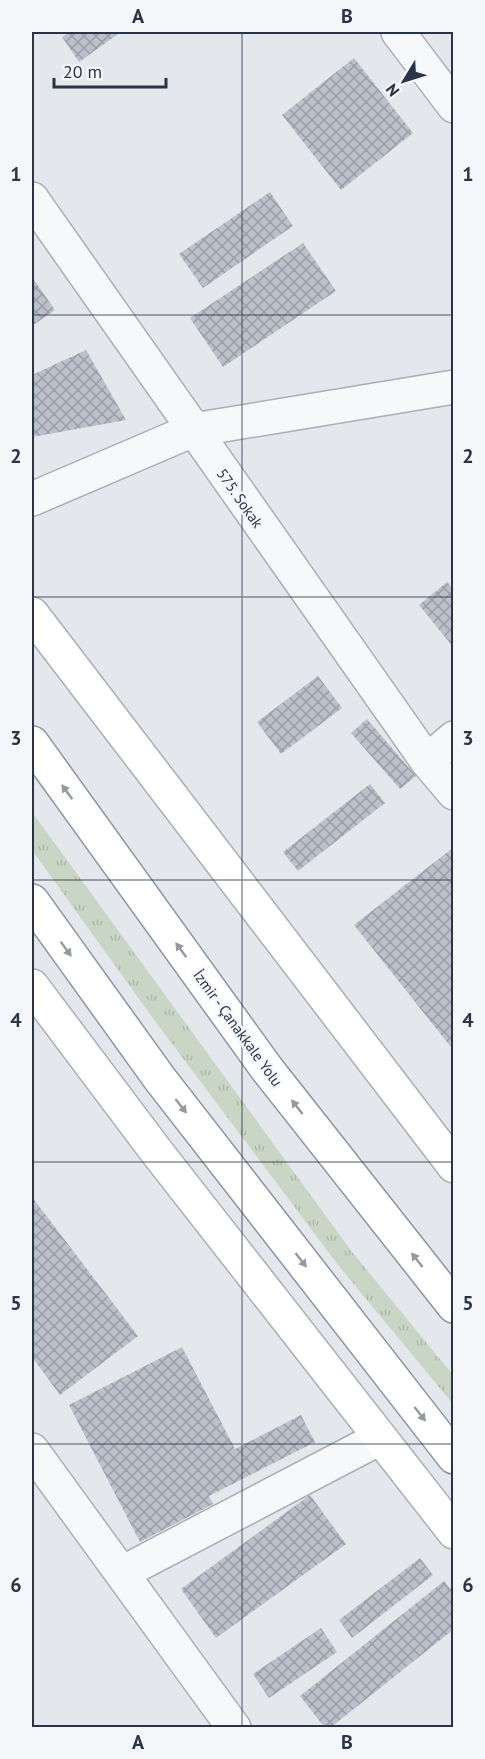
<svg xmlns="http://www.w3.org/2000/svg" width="485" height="1759" viewBox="0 0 485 1759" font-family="'PT Sans',sans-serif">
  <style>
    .grass { fill: url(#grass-tufts) }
    .building { fill: url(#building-cross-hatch) }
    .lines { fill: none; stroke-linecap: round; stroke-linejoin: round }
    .street-casing { stroke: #a9aeb7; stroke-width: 36 }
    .secondary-casing { stroke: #a9aeb7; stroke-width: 36 }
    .highway-casing { stroke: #8b94a3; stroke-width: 36 }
    .street { stroke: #f7f8fa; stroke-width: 33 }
    .secondary { stroke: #fff; stroke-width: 33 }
    .highway { stroke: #fff; stroke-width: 33 }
    .oneway { fill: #959aa2 }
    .grid { fill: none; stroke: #2b3445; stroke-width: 1.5; stroke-opacity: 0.55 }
    .labels { text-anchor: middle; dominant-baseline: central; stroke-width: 5; stroke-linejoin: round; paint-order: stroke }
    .street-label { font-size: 15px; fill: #2b3445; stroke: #f4f6f9 }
    .neatline { fill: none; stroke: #2b3445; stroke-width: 2 }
    .grid-label { font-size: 20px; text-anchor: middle; font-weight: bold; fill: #2b3445 }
  </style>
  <defs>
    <pattern id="grass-tufts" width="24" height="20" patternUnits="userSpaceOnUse" patternTransform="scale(1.5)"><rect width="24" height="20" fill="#c9d6c5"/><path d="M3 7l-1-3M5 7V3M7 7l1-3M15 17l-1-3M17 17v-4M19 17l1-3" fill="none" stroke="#adb8ab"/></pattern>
    <pattern id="building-cross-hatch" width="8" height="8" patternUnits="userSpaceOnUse" patternTransform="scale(1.5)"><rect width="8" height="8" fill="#bbc0ca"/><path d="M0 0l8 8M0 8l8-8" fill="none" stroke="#989da6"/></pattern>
  </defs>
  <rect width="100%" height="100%" fill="#e4e7ec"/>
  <polygon class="grass" points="32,812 352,1252 453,1375 453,1404 338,1265 152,1017 32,850"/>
  <g class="building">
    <polygon points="70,32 121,32 79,62 62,37"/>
    <polygon points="354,58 413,133 341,190 282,115"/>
    <polygon points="270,192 293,226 203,288 179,254"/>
    <polygon points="303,243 336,291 223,367 190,318"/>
    <polygon points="32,277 55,310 32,326"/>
    <polygon points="86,350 126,420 32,437 32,375"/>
    <polygon points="447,582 454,590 454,648 419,605"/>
    <polygon points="318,676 342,708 281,754 257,722"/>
    <polygon points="367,719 416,776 400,789 351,733"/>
    <polygon points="370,784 385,803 298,871 283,852"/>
    <polygon points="454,847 454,1051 354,925"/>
    <polygon points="32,1197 138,1336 60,1395 32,1357"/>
    <polygon points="182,1347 235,1449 301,1415 315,1442 209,1496 213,1504 140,1542 69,1405"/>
    <polygon points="310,1495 346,1544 216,1638 181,1589"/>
    <polygon points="420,1558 433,1575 352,1638 339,1620"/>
    <polygon points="444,1581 454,1593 454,1629 330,1728 325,1728 300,1696"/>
    <polygon points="321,1628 337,1652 269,1698 253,1674"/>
  </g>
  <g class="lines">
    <defs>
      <g id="street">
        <polyline points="398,32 454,106"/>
        <polyline points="32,199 427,761 454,793"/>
        <polyline points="32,499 193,430 454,387"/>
        <polyline points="427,761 454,738"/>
        <polyline points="32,1450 234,1728"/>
        <polyline points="122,1573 380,1438"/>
      </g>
      <g id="secondary">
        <polyline points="32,614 454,1166"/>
        <polyline points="32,986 156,1151 454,1532"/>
      </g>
      <g id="highway">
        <polyline points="32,743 267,1069 454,1306"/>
        <polyline points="32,901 160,1079 454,1457"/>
      </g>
    </defs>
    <use href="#street" class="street-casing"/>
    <use href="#secondary" class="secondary-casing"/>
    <use href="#highway" class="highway-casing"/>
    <use href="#street" class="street"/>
    <use href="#secondary" class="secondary"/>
    <use href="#highway" class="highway"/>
  </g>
  <defs><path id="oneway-solid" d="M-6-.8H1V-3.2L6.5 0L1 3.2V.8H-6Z" transform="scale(1.5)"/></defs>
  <g class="oneway">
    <use href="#oneway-solid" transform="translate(67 792) rotate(-126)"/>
    <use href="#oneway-solid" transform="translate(66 949) rotate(54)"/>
    <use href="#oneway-solid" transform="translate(181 950) rotate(-126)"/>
    <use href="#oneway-solid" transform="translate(181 1106) rotate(52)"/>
    <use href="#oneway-solid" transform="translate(297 1107) rotate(-128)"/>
    <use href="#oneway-solid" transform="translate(301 1260) rotate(52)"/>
    <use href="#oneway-solid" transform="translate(417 1260) rotate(-128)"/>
    <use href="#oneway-solid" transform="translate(420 1414) rotate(52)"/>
  </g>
  <path class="grid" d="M 242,32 L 242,1728M 32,315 L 454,315M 32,597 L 454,597M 32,880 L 454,880M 32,1162 L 454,1162M 32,1444 L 454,1444"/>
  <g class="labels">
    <g class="street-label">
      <text transform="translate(240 498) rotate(55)">575. Sokak</text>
      <text transform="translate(238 1028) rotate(54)">İzmir - Çanakkale Yolu</text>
    </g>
  </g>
  <rect width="485" height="1759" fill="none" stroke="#f4f6f9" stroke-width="66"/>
  <g transform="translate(404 81) rotate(232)" stroke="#f4f6f9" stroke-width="4.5" paint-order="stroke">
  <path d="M0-4.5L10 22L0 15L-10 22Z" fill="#2b3445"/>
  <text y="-9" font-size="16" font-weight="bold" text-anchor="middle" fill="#2b3445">N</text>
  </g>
  <path d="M54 78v9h112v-9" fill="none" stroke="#2b3445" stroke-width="3"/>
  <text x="63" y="78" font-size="18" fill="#2b3445" stroke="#f4f6f9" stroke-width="4.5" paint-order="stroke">20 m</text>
  <rect x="33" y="33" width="419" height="1693" class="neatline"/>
  <g class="grid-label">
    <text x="138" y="23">A</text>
    <text x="347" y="23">B</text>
    <text x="16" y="181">1</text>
    <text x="468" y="181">1</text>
    <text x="16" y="463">2</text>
    <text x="468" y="463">2</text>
    <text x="16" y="745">3</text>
    <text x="468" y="745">3</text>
    <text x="16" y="1027">4</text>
    <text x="468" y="1027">4</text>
    <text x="16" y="1310">5</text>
    <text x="468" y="1310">5</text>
    <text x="16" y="1592">6</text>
    <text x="468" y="1592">6</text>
    <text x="138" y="1749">A</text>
    <text x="347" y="1749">B</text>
  </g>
</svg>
